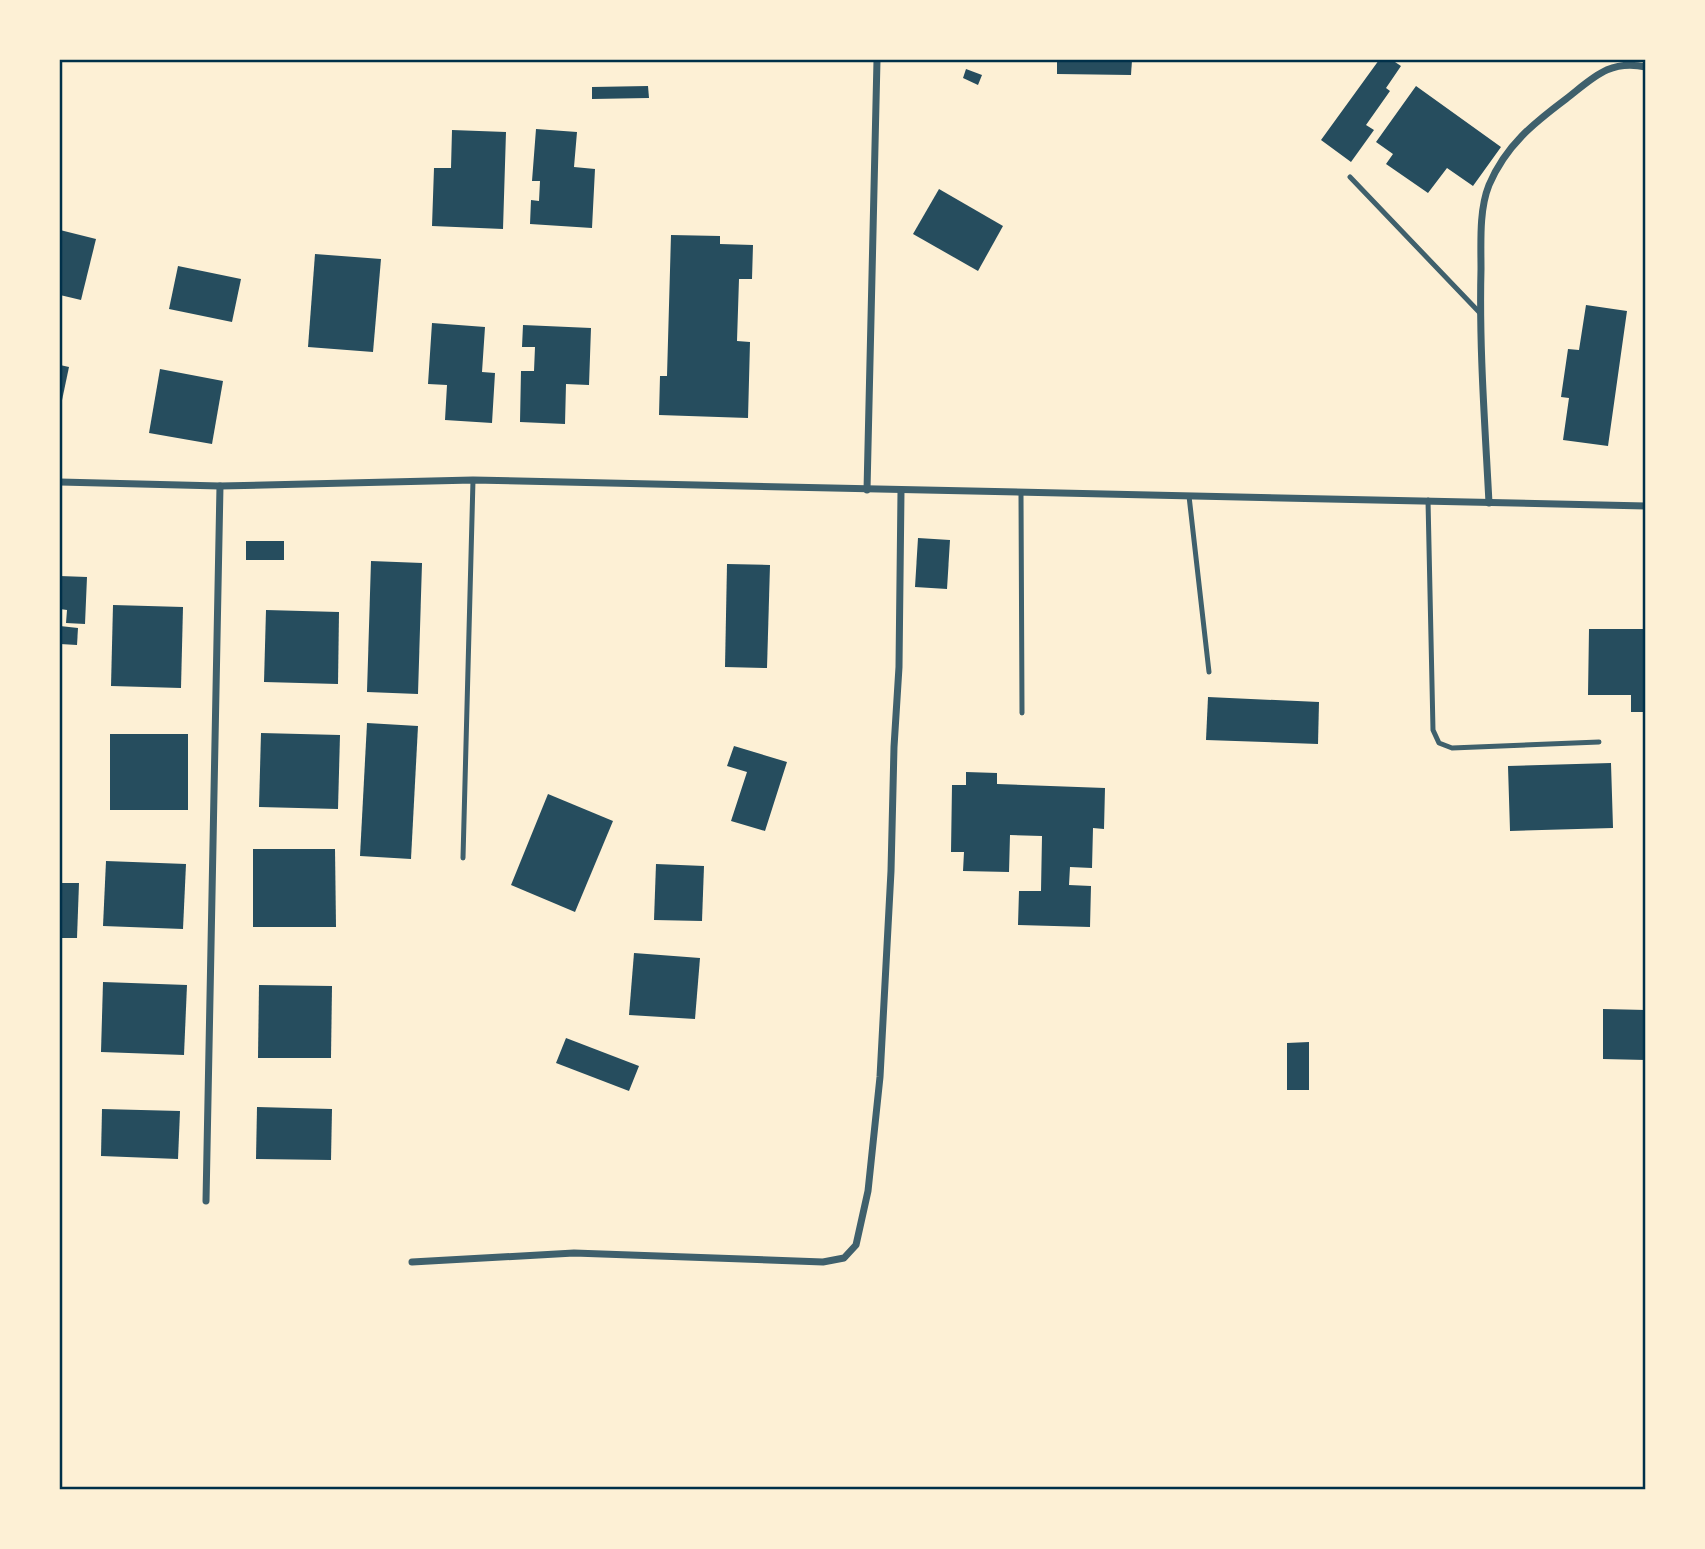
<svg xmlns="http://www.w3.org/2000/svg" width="1705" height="1549" viewBox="0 0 1705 1549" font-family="'Roboto Condensed',sans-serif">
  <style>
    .building { fill: #264d5e }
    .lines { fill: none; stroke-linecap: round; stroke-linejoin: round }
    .service { stroke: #3f606c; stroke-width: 5 }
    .minor { stroke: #3f606c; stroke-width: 7 }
    .neatline { fill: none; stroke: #003049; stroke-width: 2.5 }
  </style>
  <rect width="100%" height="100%" fill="#fdf0d5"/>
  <g class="building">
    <polygon points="1057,60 1132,60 1131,75 1057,74"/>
    <polygon points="1379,60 1392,60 1401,66 1386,88 1390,91 1366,125 1374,130 1351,162 1321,140"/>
    <polygon points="966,69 982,75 978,85 963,78"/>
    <polygon points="648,86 649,98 592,99 592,87"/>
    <polygon points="1416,86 1501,147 1473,186 1447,168 1428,193 1386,164 1393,154 1376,142"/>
    <polygon points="536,129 577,132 574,167 595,169 592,228 530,224 531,200 539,201 540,181 532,181"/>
    <polygon points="452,130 506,132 503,229 432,226 434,168 451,168"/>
    <polygon points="939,189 1003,226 978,271 913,234"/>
    <polygon points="60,230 96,239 81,300 60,295"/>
    <polygon points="671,235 720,236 720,244 753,245 752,279 739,279 737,341 750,342 748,418 659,415 660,376 667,376"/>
    <polygon points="315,254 381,259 373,352 308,347"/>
    <polygon points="178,266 241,279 232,322 169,309"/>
    <polygon points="1586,305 1627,311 1608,446 1563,440 1569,398 1561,397 1568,349 1579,350"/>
    <polygon points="432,323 485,327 482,372 495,373 492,423 445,420 447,385 428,384"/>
    <polygon points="523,325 591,328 589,385 566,384 565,424 520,422 521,371 534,371 535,347 522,347"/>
    <polygon points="60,365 69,367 61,405 60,405"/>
    <polygon points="160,369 223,381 212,444 149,433"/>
    <polygon points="918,538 950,540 947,589 915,587"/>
    <rect x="246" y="541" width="38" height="19"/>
    <polygon points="371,561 422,563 418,694 367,692"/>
    <polygon points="727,564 770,565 767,668 725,667"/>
    <polygon points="60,576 87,577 85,624 66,623 67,610 60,609"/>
    <polygon points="113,605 183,607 181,688 111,686"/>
    <polygon points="266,610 339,612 338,684 264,682"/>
    <polygon points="60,626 78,628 77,645 60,644"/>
    <polygon points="1589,629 1646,629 1646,712 1631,712 1631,695 1588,695"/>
    <polygon points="1208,697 1319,702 1318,744 1206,740"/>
    <polygon points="367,723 418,726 411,859 360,856"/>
    <polygon points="261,733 340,735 338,809 259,807"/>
    <rect x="110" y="734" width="78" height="76"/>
    <polygon points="734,746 787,762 765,831 731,821 747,772 727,766"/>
    <polygon points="1611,763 1613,828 1510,831 1508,766"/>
    <polygon points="966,772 997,773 997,784 1105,788 1104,829 1093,828 1092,868 1070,867 1069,885 1091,886 1090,927 1018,925 1019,891 1041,891 1042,836 1010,835 1009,872 963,871 964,852 951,852 952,785 966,785"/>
    <polygon points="548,794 613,821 575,912 511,885"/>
    <polygon points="253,849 335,849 336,927 253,927"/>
    <polygon points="106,861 186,864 183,929 103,926"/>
    <polygon points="656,864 704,866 702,921 654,920"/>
    <polygon points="60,883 79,883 77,938 60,938"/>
    <polygon points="634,953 700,958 695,1019 629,1015"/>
    <polygon points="103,982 187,985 184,1055 101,1052"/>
    <polygon points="259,985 332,986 331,1058 258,1058"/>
    <polygon points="1603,1009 1646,1010 1646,1060 1603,1059"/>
    <polygon points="566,1038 639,1066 629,1091 556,1063"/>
    <polygon points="1309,1042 1309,1090 1287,1090 1287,1043"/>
    <polygon points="257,1107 332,1109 331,1160 256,1159"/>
    <polygon points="102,1109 180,1111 178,1159 101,1156"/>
  </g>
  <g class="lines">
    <g class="service">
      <polyline points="1350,177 1480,313"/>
      <polyline points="1021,494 1022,713"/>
      <polyline points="1189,496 1209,672"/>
      <polyline points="1428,500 1433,730 1439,743 1452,748 1599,742"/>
      <polyline points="463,858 473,480"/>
    </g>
    <g class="minor">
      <polyline points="60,482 220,486 473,480 1646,506"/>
      <polyline points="867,490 877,60"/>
      <path d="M 1489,503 C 1485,425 1479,347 1481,269 C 1481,242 1479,210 1489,185 C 1506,145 1534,123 1566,99 C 1593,78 1609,59 1646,67"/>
      <polyline points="206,1201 220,486"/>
      <polyline points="412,1262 574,1253 823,1262 844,1258 856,1245 868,1191 880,1077 891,871 894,747 899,667 901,491"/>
    </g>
  </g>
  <rect width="1705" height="1549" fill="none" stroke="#fdf0d5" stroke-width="122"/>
  <rect x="61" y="61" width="1583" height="1427" class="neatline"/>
</svg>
